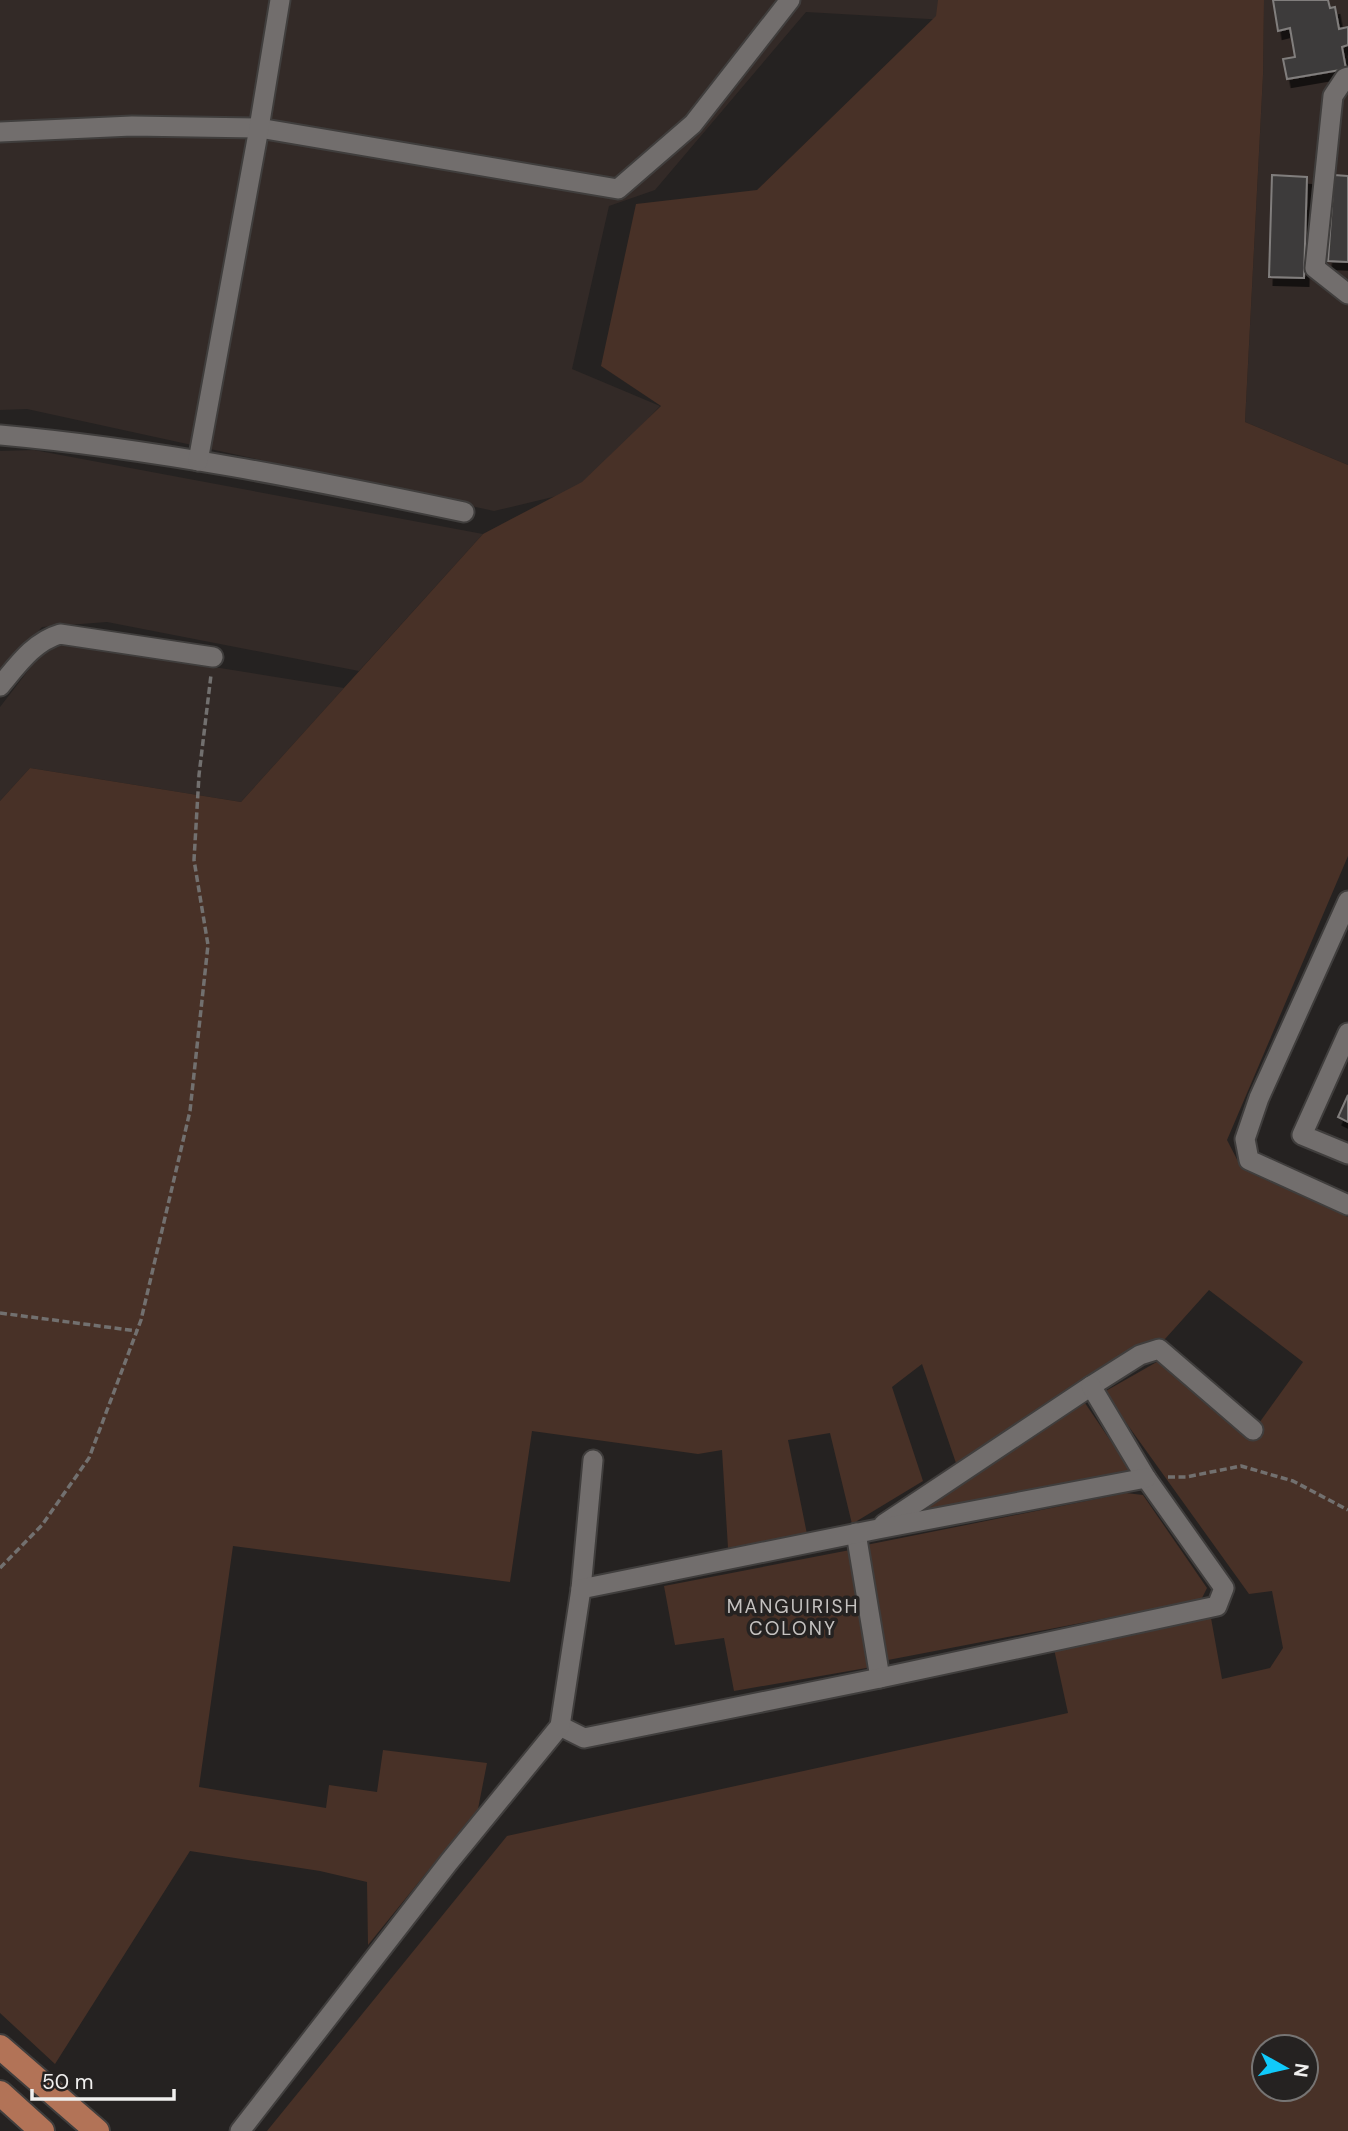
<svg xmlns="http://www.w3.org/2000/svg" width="1348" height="2131" viewBox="0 0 1348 2131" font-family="'DM Sans',sans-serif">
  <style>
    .built { fill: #332a27 }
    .green { fill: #483127; fill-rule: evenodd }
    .building { fill: #3d3b3a; stroke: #817e7d; stroke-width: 2; filter: url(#shadow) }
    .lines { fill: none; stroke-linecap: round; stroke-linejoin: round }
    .minor-casing { stroke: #403e3d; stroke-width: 23 }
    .major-casing { stroke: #403e3d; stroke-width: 28 }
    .path { stroke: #72706f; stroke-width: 3.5; stroke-dasharray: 7 3.5; stroke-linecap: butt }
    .minor { stroke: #726e6d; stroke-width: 19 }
    .major { stroke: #b27357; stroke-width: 24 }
    .labels { text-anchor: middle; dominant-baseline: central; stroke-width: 7; stroke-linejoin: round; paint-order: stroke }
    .neighbourhood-label { font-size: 19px; letter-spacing: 2px; fill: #c5c2c0; stroke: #252221 }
  </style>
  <defs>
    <filter id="shadow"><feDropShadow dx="4.5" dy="8" stdDeviation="0" flood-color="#0009"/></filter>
  </defs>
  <rect width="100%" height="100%" fill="#252221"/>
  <g class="built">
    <polygon points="0,0 949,0 946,20 806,12 655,190 609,206 572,369 660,406 582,490 494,511 27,409 0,410"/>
    <polygon points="1264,0 1348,0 1348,465 1245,422 1263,75"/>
    <polygon points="34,450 483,534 359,671 107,622 42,627 0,675 0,451"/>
    <polygon points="70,644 344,688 241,802 30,768 0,801 0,707 47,646"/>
  </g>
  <g class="green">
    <path d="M 938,0 L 1264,0 L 1263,75 L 1245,422 L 1348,465 L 1348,856 L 1227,1140 L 1242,1169 L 1348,1217 L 1348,2131 L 267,2131 L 507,1836 L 1068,1713 L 1054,1649 L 1211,1618 L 1222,1679 L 1270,1668 L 1283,1648 L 1272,1591 L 1249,1594 L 1104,1392 L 1162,1359 L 1249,1437 L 1303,1362 L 1209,1290 L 1165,1339 L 1137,1347 L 957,1466 L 922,1364 L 892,1387 L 923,1481 L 852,1524 L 830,1433 L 788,1440 L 807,1534 L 728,1548 L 722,1450 L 698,1454 L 532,1431 L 510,1582 L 233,1546 L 199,1787 L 326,1808 L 329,1785 L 377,1792 L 383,1750 L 487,1763 L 478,1809 L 368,1945 L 367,1882 L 320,1871 L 190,1851 L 55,2064 L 0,2013 L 0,801 L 30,768 L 241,802 L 483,534 L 582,482 L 661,406 L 601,366 L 636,204 L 757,190 L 936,16 ZM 1264,2047 L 1306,2047 L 1306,2089 L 1264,2089 Z"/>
    <polygon points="1085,1403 1133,1474 918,1513"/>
    <polygon points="1126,1493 1143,1495 1207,1588 1201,1600 888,1660 866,1545"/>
    <polygon points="850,1550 872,1667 734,1691 724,1638 675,1645 664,1586"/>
  </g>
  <g class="building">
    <polygon points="1273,0 1328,0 1330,8 1335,7 1339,29 1348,27 1348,45 1342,47 1346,69 1287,79 1283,59 1295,57 1290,28 1278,31"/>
    <polygon points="1272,175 1307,177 1304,278 1269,277"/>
    <polygon points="1334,175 1348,176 1348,262 1328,261"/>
    <polygon points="1348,1095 1348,1122 1338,1117"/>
  </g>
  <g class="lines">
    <defs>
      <g id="minor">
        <polyline points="1348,77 1345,78 1333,96 1315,268 1348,294"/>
        <polyline points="0,132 132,126 259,128 618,189 693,124 790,0"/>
        <path d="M 0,435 C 156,449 311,480 464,512"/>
        <polyline points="198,461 259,128 280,0"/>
        <path d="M 0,686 C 17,666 33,642 60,634 L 213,657"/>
        <polyline points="1348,901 1259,1098 1245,1139 1249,1160 1348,1205"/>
        <polyline points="1348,1033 1302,1135 1348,1154"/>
        <polyline points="884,1524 1091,1386 1140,1355 1159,1349 1253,1430"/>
        <polyline points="856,1533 880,1678"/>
        <polyline points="581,1589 593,1460"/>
        <polyline points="560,1726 584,1738 880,1678 1217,1606 1224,1588 1146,1478 1091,1386"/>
        <polyline points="240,2131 449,1862 560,1726 581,1589 878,1529 1146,1478"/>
      </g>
      <g id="major">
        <polyline points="0,2047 97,2131"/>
        <polyline points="0,2093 42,2131"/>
      </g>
    </defs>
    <use href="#minor" class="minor-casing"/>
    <use href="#major" class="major-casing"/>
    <g class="path">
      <polyline points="0,1313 137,1331"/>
      <polyline points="1168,1477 1186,1477 1241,1466 1293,1481 1348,1510"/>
      <polyline points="0,1568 42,1525 89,1458 141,1320 190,1111 208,945 194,860 199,775 211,675"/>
    </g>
    <use href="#minor" class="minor"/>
    <use href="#major" class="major"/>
  </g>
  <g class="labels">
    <g class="neighbourhood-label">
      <text x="793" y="1606">MANGUIRISH<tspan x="793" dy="22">COLONY</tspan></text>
    </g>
  </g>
  <g transform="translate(1285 2068) rotate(98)"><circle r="33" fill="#252221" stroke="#767473" stroke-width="2"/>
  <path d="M0-5L12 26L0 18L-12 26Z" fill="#10cafa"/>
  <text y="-10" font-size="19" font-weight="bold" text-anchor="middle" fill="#f0efee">N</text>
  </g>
  <path d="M32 2089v10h142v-10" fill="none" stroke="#f0efee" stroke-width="3.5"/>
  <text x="42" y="2089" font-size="21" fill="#f0efee" stroke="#252221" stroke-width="5" paint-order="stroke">50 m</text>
</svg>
